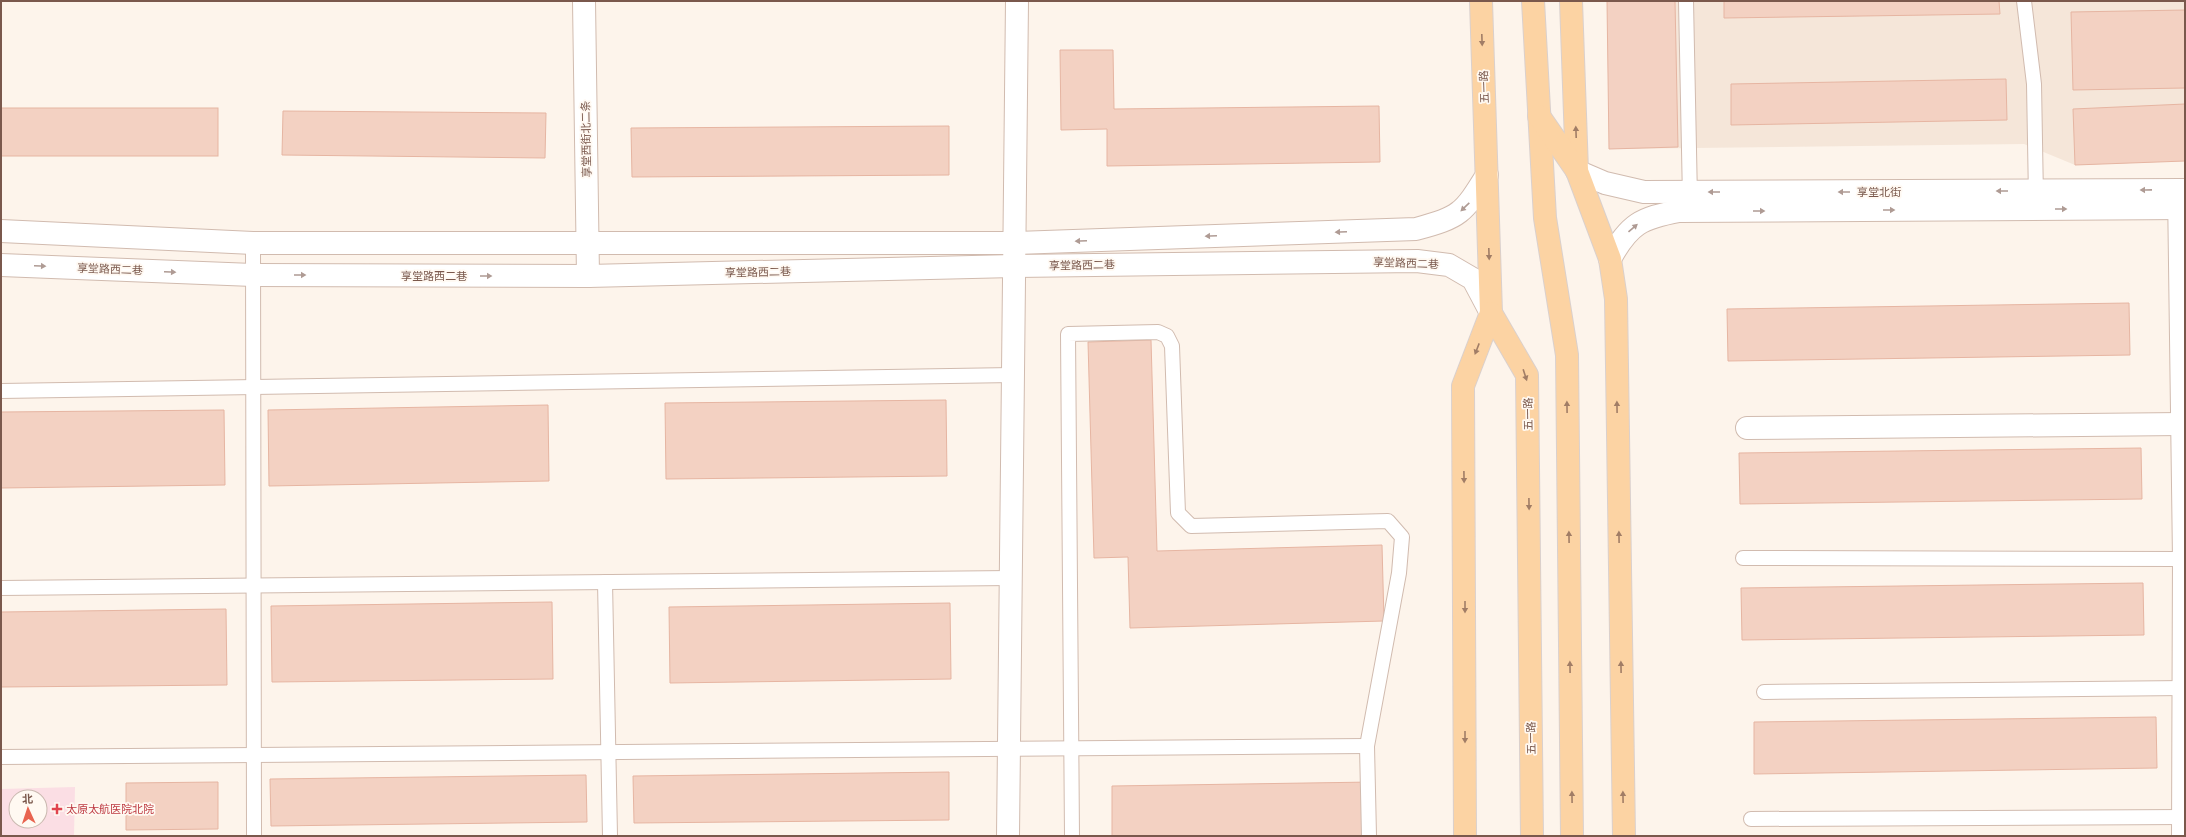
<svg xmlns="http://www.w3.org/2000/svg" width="2186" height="837" viewBox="0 0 2186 837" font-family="Jost,'Noto Sans SC',sans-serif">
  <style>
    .residential { fill: #f5e6d9 }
    .medical { fill: #fbdee4; fill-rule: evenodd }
    .building { fill: #f3d1c2; stroke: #e6b5a2 }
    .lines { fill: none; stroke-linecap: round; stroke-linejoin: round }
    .service-casing { stroke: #d1bbaf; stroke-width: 16 }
    .minor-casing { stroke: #d1bbaf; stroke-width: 24 }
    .primary-casing { stroke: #dad0cd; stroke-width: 24 }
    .service { stroke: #fff; stroke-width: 14 }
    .minor { stroke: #fff; stroke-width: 22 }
    .primary { stroke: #fcd3a3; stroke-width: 22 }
    .oneway { fill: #a17d66 }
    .oneway2 { fill: #af9b94 }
    .health-dot { fill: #e0444e; stroke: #fff9f2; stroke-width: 1.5 }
    .labels { text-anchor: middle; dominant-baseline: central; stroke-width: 3.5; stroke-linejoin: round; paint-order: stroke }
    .street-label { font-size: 11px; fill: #7a584c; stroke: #fff9f2 }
    .health-label { font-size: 11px; fill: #be3a42; stroke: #fff9f2; text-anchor: start }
  </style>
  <rect width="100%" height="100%" fill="#fdf4eb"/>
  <polygon class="residential" points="1607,1 2185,1 2185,161 2075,165 2024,144 1609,149"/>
  <path class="medical" d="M 75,787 L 74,836 L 1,836 L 1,789 ZM 16,797 L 40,797 L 40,821 L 16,821 Z"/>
  <g class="building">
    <polygon points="1607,1 1675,1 1678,147 1609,149"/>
    <polygon points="1724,1 1999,1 2000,14 1724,18"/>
    <polygon points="2185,10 2185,88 2073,90 2071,12"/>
    <polygon points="1060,50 1113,50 1114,109 1379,106 1380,162 1107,166 1107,129 1061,130"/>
    <polygon points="2006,79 2007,120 1731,125 1731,84"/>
    <polygon points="2185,104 2185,161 2075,165 2073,109"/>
    <rect x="1" y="108" width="217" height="48"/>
    <polygon points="283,111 546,113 545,158 282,155"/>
    <polygon points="949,126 949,175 632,177 631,128"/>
    <polygon points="2129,303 2130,355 1728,361 1727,309"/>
    <polygon points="1151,340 1157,551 1382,545 1384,621 1130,628 1128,557 1094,558 1088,342"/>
    <polygon points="946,400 947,476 666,479 665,403"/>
    <polygon points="548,405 549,481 269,486 268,410"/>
    <polygon points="224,410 225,485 1,488 1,412"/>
    <polygon points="2141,448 2142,499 1740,504 1739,453"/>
    <polygon points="2143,583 2144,635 1742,640 1741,588"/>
    <polygon points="552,602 553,679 272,682 271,606"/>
    <polygon points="950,603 951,679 670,683 669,607"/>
    <polygon points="226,609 227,685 1,687 1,612"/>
    <polygon points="2156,717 2157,768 1754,774 1754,722"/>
    <polygon points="949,772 949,820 634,823 633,776"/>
    <polygon points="586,775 587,822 271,826 270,779"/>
    <polygon points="218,782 218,829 126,830 126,783"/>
    <polygon points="1372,782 1373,836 1112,836 1112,786"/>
  </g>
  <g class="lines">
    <defs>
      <g id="service">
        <polyline points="1686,1 1690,199"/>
        <polyline points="2024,1 2034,84 2036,198"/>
        <polyline points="253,243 254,836"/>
        <polyline points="1,391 1013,375"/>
        <polyline points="1743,558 2185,559"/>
        <polyline points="605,582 610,836"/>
        <polyline points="1,588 1011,578"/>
        <polyline points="1764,692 2185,688"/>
        <polyline points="1,757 1367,746"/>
        <polyline points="1751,819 2185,817"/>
        <polyline points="1072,836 1068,334 1158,332 1167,336 1172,346 1178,513 1191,526 1388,521 1402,537 1399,573 1367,746 1369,836"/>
      </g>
      <g id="minor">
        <polyline points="584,1 588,276"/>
        <polyline points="1577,171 1605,183 1644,192 2185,190"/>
        <polyline points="2179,190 2184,559 2183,836"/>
        <path d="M 1,231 L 253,243 L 1015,243 L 1416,229 C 1460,217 1463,214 1487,175"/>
        <path d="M 1610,259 C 1629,224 1641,218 1679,211 L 2185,208"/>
        <polyline points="1,265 253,275 588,276 1014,266 1417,261 1449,265 1473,279 1491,313"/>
        <polyline points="1747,428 2182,424"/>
        <polyline points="1008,836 1017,1"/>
      </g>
      <g id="primary">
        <polyline points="1481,1 1491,313 1527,375 1532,836"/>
        <polyline points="1533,1 1545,218 1567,355 1572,836"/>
        <polyline points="1571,1 1577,171"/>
        <polyline points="1539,116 1577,171 1610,259 1616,299 1624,836"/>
        <polyline points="1465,836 1463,386 1491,313"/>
      </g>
    </defs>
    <use href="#service" class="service-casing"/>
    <use href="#minor" class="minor-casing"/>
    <use href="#primary" class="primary-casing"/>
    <use href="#service" class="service"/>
    <use href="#minor" class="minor"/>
    <use href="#primary" class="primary"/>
  </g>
  <defs><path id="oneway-solid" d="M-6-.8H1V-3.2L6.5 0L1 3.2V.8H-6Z"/></defs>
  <g class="oneway">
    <use href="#oneway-solid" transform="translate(1482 40) rotate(88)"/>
    <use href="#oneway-solid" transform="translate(1576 132) rotate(-92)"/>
    <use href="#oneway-solid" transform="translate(1489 254) rotate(88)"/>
    <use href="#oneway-solid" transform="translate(1477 349) rotate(111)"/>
    <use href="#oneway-solid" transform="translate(1525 375) rotate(72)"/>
    <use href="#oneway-solid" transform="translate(1567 407) rotate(-91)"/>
    <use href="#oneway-solid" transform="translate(1617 407) rotate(-91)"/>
    <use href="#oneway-solid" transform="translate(1464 477) rotate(89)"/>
    <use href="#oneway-solid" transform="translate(1529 504) rotate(89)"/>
    <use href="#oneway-solid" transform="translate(1569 537) rotate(-91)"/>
    <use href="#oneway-solid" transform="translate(1619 537) rotate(-91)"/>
    <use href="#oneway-solid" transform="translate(1465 607) rotate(90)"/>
    <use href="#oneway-solid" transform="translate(1570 667) rotate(-91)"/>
    <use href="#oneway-solid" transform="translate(1621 667) rotate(-91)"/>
    <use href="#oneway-solid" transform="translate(1465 737) rotate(90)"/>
    <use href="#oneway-solid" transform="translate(1572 797) rotate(-91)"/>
    <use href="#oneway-solid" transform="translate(1623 797) rotate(-91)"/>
  </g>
  <g class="oneway2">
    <use href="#oneway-solid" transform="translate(2146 190) rotate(179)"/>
    <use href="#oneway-solid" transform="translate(2002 191) rotate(180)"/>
    <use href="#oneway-solid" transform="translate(1714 192) rotate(180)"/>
    <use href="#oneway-solid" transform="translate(1844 192) rotate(180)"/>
    <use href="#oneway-solid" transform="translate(1465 207) rotate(136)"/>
    <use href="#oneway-solid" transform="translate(2061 209)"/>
    <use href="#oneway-solid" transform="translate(1889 210)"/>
    <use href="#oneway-solid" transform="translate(1759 211)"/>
    <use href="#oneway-solid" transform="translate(1633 228) rotate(-41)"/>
    <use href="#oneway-solid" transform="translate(1341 232) rotate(178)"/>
    <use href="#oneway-solid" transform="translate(1211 236) rotate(178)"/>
    <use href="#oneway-solid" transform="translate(1081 241) rotate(178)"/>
    <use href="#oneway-solid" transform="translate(40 266) rotate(2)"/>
    <use href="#oneway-solid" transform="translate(170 272) rotate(2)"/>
    <use href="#oneway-solid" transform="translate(300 275)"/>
    <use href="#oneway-solid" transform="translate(486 276)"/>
  </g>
  <path class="health-dot" d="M55 803h4v4h4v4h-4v4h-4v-4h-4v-4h4z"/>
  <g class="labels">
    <g class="street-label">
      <text transform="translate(1484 87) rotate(-92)">五一路</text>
      <text transform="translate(586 139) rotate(-91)">享堂西街北二条</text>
      <text x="1879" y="192">享堂北街</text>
      <text transform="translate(1406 263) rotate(2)">享堂路西二巷</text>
      <text transform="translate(1082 265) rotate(-1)">享堂路西二巷</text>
      <text transform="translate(110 269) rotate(2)">享堂路西二巷</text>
      <text transform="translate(758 272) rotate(-1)">享堂路西二巷</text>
      <text x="434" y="276">享堂路西二巷</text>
      <text transform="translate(1528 414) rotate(-91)">五一路</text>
      <text transform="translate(1531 738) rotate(-91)">五一路</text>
    </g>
    <g class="health-label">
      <text x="66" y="809">太原太航医院北院</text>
    </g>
  </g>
  <rect width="2186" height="837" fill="none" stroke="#7a584c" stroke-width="4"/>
  <g transform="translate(28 809) rotate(357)"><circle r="19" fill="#fff9f2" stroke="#cab9b0"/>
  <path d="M0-3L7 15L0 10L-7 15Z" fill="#e8634f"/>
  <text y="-6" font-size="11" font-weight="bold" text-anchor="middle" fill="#7a584c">北</text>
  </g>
</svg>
